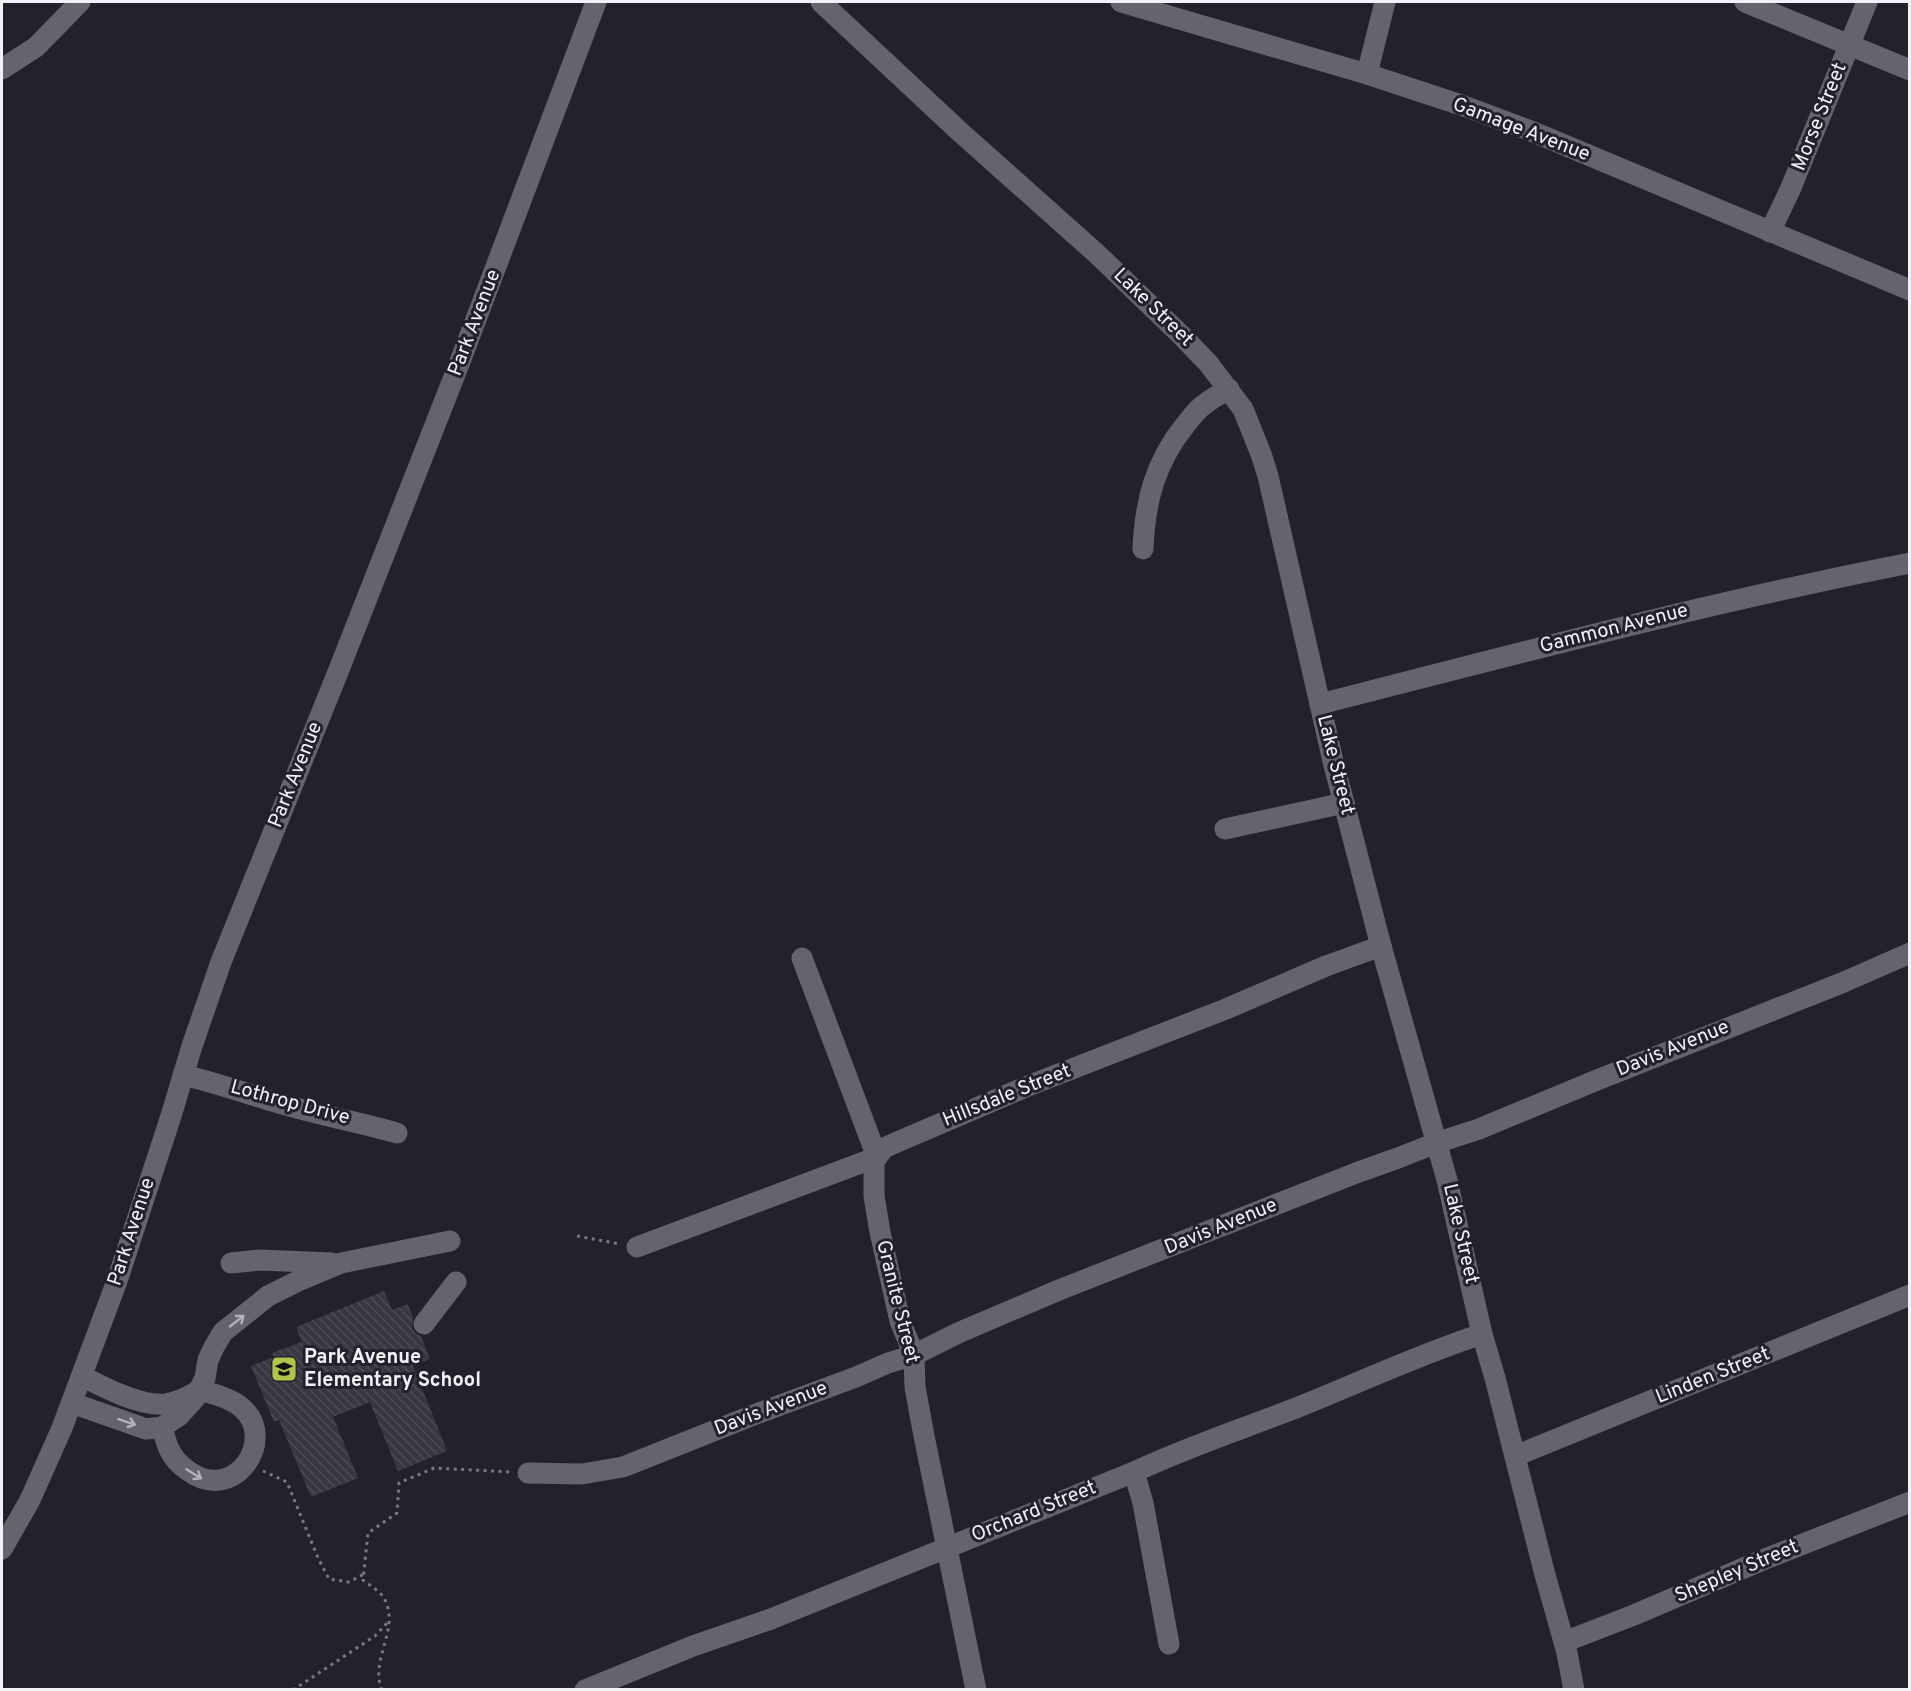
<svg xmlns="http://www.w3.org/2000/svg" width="1911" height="1691" viewBox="0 0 1911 1691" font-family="Overpass,sans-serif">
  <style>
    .building { fill: url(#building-back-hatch) }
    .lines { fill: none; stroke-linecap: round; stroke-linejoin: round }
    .path { stroke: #7a7880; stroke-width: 3; stroke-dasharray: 3 4.5; stroke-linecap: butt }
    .minor { stroke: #66636f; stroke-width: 21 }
    .oneway { stroke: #b4b1ba }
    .labels { text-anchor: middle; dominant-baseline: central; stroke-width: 6; stroke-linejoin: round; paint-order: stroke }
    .street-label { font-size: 20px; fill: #f3f1f8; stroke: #24212b }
    .poi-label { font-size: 20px; font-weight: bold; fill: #f3f1f8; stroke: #24212b; text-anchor: start }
  </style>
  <defs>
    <pattern id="building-back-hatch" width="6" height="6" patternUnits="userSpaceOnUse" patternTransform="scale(1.5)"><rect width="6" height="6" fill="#393741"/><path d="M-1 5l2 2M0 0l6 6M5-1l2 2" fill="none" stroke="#4c4b54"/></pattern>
  </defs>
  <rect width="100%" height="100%" fill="#24212b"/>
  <polygon class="building" points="384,1291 392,1310 408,1304 413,1318 412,1328 416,1334 421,1336 430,1359 413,1366 447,1451 398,1471 370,1402 333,1417 358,1478 311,1497 279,1420 274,1422 251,1366 274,1357 272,1353 302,1342 296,1327"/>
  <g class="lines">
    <g class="path">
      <polyline points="577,1236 620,1244"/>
      <polyline points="263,1471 287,1482 318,1558 329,1579 349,1582 364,1574"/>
      <polyline points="293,1690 375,1636 389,1621"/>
      <path d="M 382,1690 C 369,1659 401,1629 384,1598 C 380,1591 369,1585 363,1580 L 368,1533 L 397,1513 L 399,1483 L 434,1468 L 511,1472"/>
    </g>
    <g class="minor">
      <polyline points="821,2 959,131 1097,254 1180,334 1208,363 1243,409 1261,454 1268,476 1333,761 1381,946 1447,1180 1482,1334 1495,1378 1544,1571 1567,1653 1574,1690"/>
      <polyline points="1121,2 1367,74 1464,106 1531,131 1910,290"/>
      <polyline points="1745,2 1910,70"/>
      <polyline points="2,69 36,47 80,2"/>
      <polyline points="1367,74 1385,2"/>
      <polyline points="1770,232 1790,190 1867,2"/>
      <path d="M 1143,549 C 1145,501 1155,462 1186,424 C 1192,417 1197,409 1205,404 C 1212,398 1221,394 1229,389"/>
      <path d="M 1320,704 C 1516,654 1711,602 1910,563"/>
      <polyline points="1225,829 1344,803"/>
      <polyline points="802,958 877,1157 874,1162 874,1196 880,1232 900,1321 914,1355 915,1387 924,1436 976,1690"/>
      <path d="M 183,1075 C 213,1082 242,1092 272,1101 C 313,1114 355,1121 397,1133"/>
      <polyline points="637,1247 877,1157 884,1148 895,1143 1028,1086 1226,1009 1326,966 1381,946"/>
      <polyline points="231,1263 260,1260 332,1263"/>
      <polyline points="424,1324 456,1282"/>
      <path d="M 82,1376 C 103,1387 141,1407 166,1404 C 177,1402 186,1398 196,1392"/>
      <polyline points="72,1403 146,1429 162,1427 179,1416 195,1398 205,1378 208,1360 214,1347 223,1332 268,1296 298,1281 341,1263 450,1241"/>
      <path d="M 162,1427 C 164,1434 166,1443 169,1449 C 173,1458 180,1465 187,1470 C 234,1506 278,1439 242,1408 C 231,1398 213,1394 199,1390"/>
      <polyline points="1515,1456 1910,1295"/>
      <polyline points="1134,1472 1143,1503 1169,1644"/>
      <polyline points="528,1473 582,1474 623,1467 751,1416 856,1377 888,1363 914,1355 958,1333 1059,1290 1356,1173 1398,1158 1436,1143 1479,1129 1597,1080 1844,982 1910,953"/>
      <polyline points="2,1549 30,1500 62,1428 117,1281 171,1116 192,1046 221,962 338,672 461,359 596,2"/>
      <polyline points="1564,1642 1634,1615 1765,1559 1910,1502"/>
      <path d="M 585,1690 L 693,1646 L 771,1619 L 1134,1472 C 1187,1447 1242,1429 1296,1408 C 1359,1383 1417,1355 1482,1334"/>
    </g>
  </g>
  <defs><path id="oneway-shaft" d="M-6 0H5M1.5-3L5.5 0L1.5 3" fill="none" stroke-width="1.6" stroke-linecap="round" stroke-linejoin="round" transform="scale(1.5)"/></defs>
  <g class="oneway">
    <use href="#oneway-shaft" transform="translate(237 1321) rotate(-38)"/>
    <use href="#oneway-shaft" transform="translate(127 1422) rotate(19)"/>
    <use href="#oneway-shaft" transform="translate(194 1474) rotate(32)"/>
  </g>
  <defs>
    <symbol id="school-square" viewBox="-11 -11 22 22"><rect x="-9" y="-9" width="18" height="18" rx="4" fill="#b2c34c" stroke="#24212b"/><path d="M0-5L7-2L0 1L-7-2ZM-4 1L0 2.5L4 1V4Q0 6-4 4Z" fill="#111"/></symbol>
  </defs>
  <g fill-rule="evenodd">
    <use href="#school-square" x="269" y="1354" width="30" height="30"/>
  </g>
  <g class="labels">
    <g class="street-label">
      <text transform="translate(1820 117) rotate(-68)">Morse Street</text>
      <text transform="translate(1521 130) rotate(21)">Gamage Avenue</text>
      <text transform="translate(1153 308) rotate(44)">Lake Street</text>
      <text transform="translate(475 323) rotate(-69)">Park Avenue</text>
      <text transform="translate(1614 629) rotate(-14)">Gammon Avenue</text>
      <text transform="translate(1335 765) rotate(76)">Lake Street</text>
      <text transform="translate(296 775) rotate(-68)">Park Avenue</text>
      <text transform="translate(1673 1049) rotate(-22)">Davis Avenue</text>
      <text transform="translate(1007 1096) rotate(-22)">Hillsdale Street</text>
      <text transform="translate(290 1103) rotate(15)">Lothrop Drive</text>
      <text transform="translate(1221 1227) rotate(-22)">Davis Avenue</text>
      <text transform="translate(132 1232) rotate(-72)">Park Avenue</text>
      <text transform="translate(1460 1234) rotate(77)">Lake Street</text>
      <text transform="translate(897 1302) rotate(76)">Granite Street</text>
      <text transform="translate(1713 1376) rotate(-22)">Linden Street</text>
      <text transform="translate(771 1409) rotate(-21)">Davis Avenue</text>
      <text transform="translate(1034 1512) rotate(-22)">Orchard Street</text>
      <text transform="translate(1737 1572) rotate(-23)">Shepley Street</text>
    </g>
    <g class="poi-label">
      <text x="304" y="1358">Park Avenue<tspan x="304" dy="23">Elementary School</tspan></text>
    </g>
  </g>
  <rect width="1911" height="1691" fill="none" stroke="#f3f1f8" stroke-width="6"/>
</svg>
